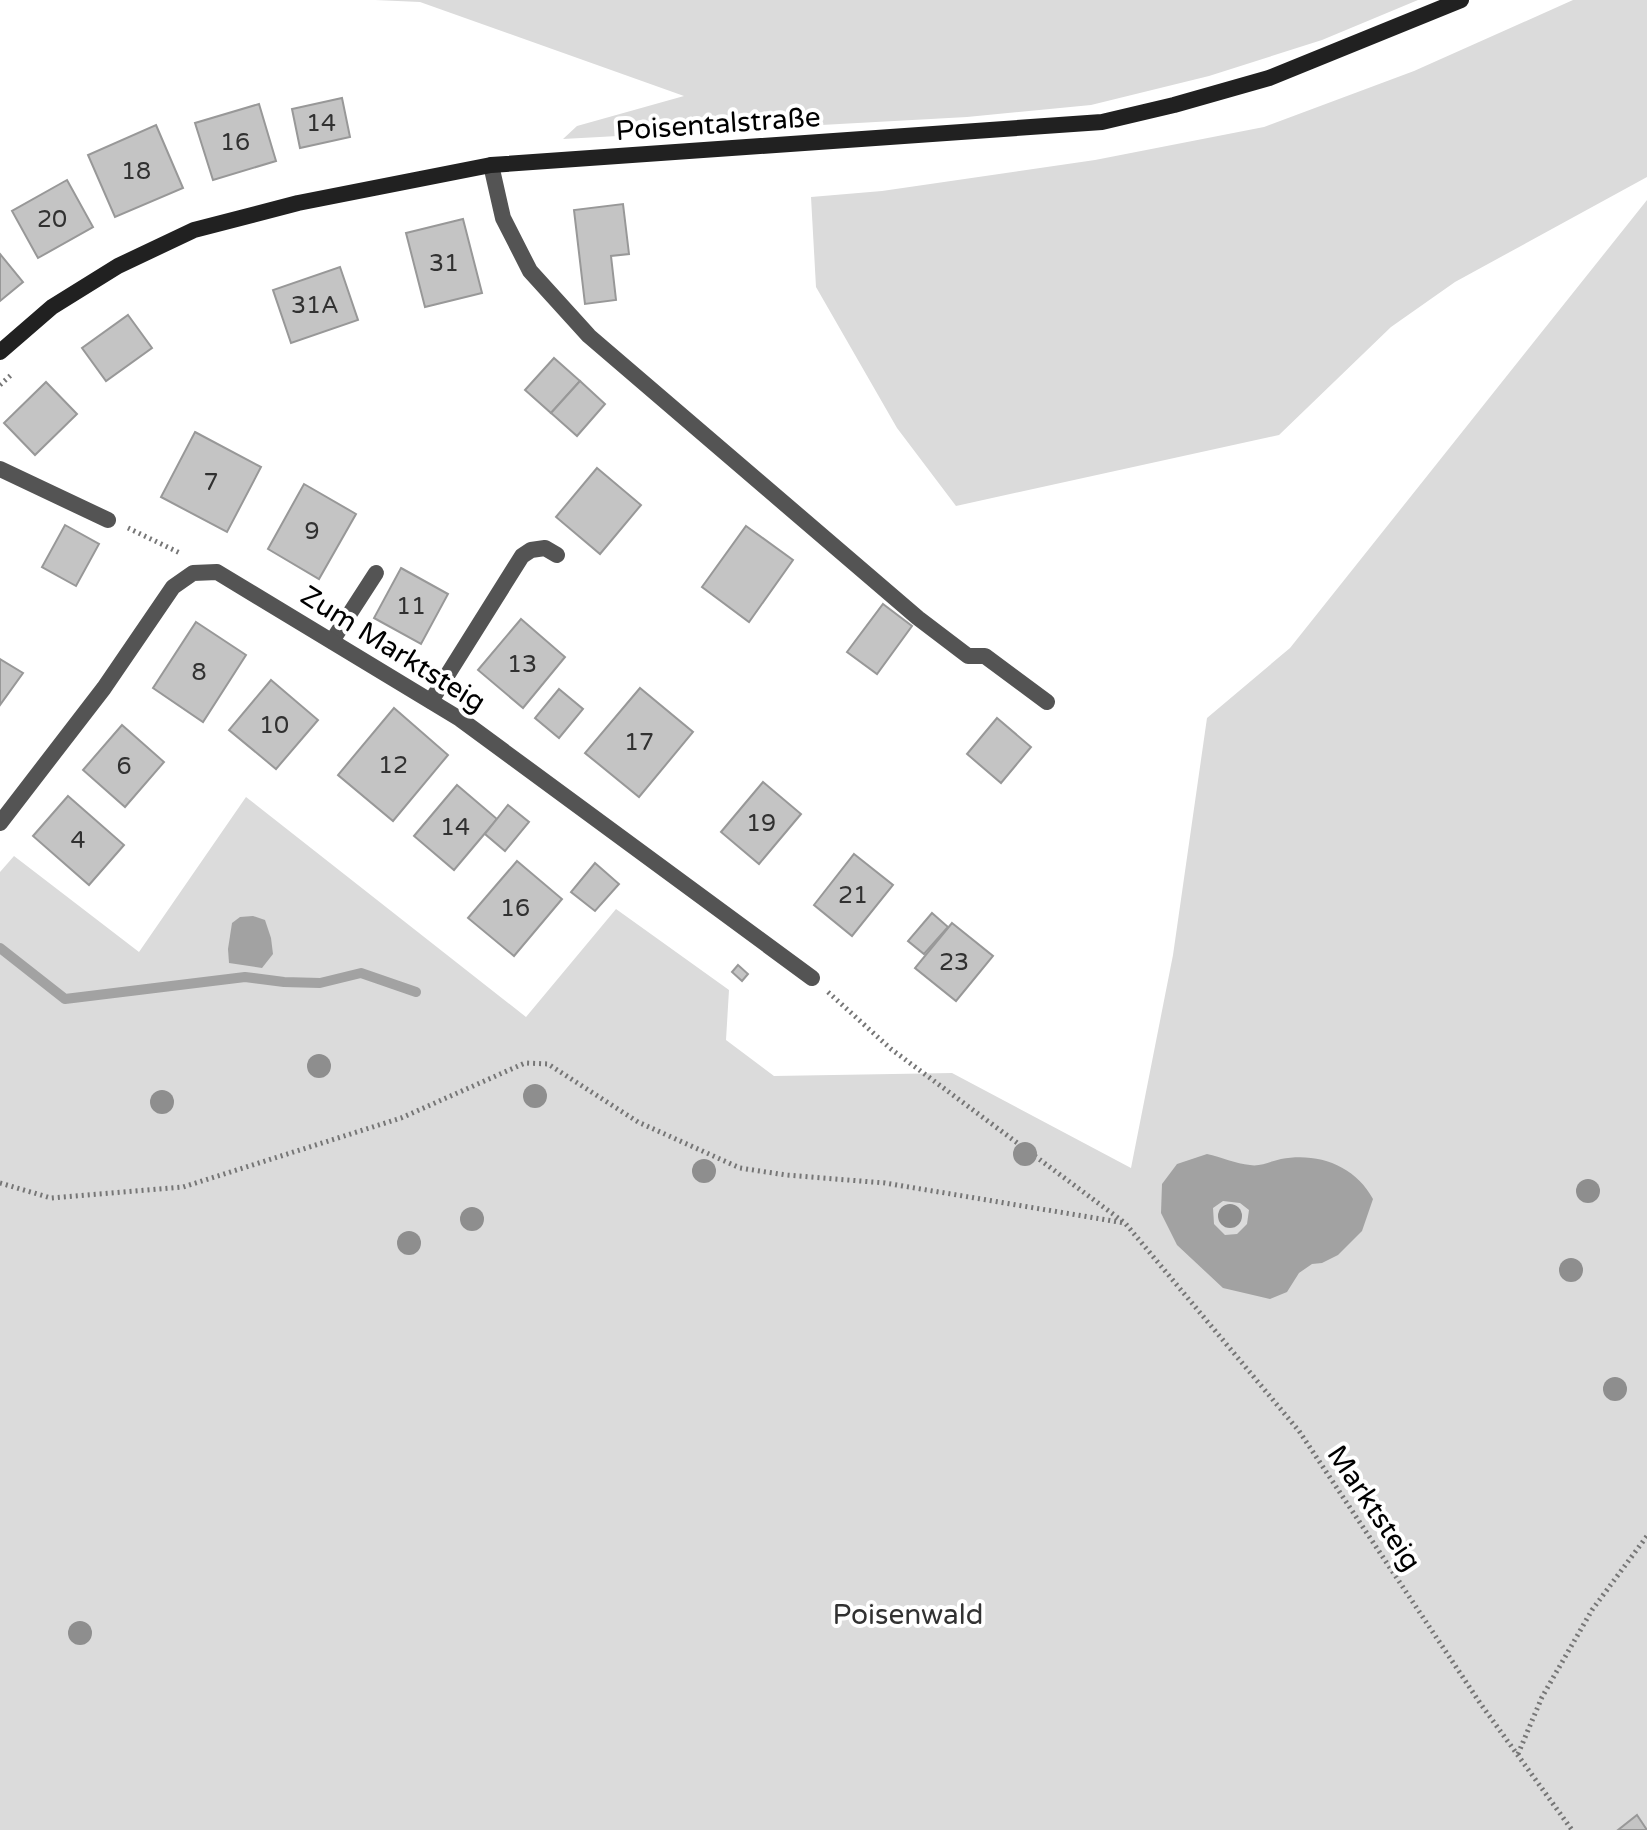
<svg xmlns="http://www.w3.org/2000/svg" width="1647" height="1830" viewBox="0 0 1647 1830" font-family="'Varela Round',sans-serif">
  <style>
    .green { fill: #dbdbdb }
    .water { fill: #a2a2a2; fill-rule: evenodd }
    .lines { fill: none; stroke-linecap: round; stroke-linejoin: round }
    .stream { stroke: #a2a2a2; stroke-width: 10 }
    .building { fill: #c4c4c4; stroke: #989898; stroke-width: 2 }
    .path { stroke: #767676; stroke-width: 5; stroke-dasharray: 2 4; stroke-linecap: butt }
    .lane { stroke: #545454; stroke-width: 16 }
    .street { stroke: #545454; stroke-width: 16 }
    .secondary { stroke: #212121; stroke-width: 16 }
    .tree { fill: #8e8e8e }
    .labels { text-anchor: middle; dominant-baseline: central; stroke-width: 8; stroke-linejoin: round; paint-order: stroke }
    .number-label { font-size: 24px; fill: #313131 }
    .street-label { font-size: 28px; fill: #000; stroke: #fff }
    .park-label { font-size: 28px; fill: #323232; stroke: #fff }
  </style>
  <rect width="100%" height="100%" fill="#fff"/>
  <g class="green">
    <polygon points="375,0 1418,0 1322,40 1209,76 1091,105 967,117 563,139 577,126 684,96 420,2"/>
    <polygon points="1573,0 1647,0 1647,177 1455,282 1391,327 1279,435 956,506 897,428 816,287 811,197 882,191 1095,160 1264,127 1414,71"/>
    <polygon points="1647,200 1647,1830 0,1830 0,872 14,856 139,952 246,797 526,1017 616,909 729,990 726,1040 774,1076 952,1073 1131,1168 1173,955 1207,718 1290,648"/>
  </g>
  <g class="water">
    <polygon points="253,916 265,920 271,938 273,954 262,968 229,963 228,949 232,923 240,917"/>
    <path d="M 1207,1154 C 1221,1157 1236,1164 1250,1165 C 1260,1167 1271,1161 1281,1159 C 1317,1152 1355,1165 1373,1199 L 1362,1231 L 1338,1255 L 1322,1263 L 1312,1264 L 1299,1273 L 1287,1292 L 1270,1299 L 1223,1288 L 1177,1245 L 1161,1213 L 1162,1184 L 1177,1164 ZM 1223,1201 L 1240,1203 L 1249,1210 L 1247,1224 L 1237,1234 L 1225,1235 L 1214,1224 L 1213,1208 Z"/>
  </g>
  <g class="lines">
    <polyline class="stream" points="0,948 65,999 245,977 284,982 320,983 361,973 416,992"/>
  </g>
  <g class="building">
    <polygon points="342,98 350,137 300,148 292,109"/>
    <polygon points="259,104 276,161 213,180 195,123"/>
    <polygon points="156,125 183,188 115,217 88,155"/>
    <polygon points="67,180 93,227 38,258 12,211"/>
    <polygon points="623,204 629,254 611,256 616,300 585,304 574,210"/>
    <polygon points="463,219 482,293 425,307 406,233"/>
    <polygon points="0,254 23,282 0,301"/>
    <polygon points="340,267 358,320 291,343 273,290"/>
    <polygon points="128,315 152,348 106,381 82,348"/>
    <polygon points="554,358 580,381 551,413 525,390"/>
    <polygon points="580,381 605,404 577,436 551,413"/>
    <polygon points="46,382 77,414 35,455 4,423"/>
    <polygon points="195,432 261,467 227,532 161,497"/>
    <polygon points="597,468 641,505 600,554 556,517"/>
    <polygon points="304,484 356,514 319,579 268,549"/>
    <polygon points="65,525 99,544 76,586 42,567"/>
    <polygon points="746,526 793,560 749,622 702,587"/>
    <polygon points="401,568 448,594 421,644 374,618"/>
    <polygon points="883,604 912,626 877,674 847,652"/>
    <polygon points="521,619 565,657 523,708 478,670"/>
    <polygon points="196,622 246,655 203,722 153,688"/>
    <polygon points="0,659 23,673 0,705"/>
    <polygon points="271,680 318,720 276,769 229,730"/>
    <polygon points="640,688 693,732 639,797 585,753"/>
    <polygon points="559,689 583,709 559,738 535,718"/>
    <polygon points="394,708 448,755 393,821 338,775"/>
    <polygon points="997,718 1031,747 1001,783 967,754"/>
    <polygon points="122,725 164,762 125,807 83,770"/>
    <polygon points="763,782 801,814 759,864 721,832"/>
    <polygon points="457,785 497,819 454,870 414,836"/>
    <polygon points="68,796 124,845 89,885 33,836"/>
    <polygon points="508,805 529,822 505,851 485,834"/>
    <polygon points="854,854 893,885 852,936 814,905"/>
    <polygon points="517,861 562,899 514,956 468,918"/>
    <polygon points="595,863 619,884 595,911 571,892"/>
    <polygon points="932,913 948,927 924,954 908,941"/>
    <polygon points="952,923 993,956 956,1001 915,968"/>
    <polygon points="738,965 748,974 742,981 732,972"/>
    <polygon points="1637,1815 1647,1830 1618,1830"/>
  </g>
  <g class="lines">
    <g class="path">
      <polyline points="0,385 11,375"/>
      <polyline points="128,528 180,553"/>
      <polyline points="828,992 891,1049 1125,1223 1299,1431 1480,1703 1572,1830"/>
      <polyline points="0,1183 51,1198 183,1187 401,1118 525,1063 548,1064 638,1122 740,1168 786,1175 885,1183 1125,1223"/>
      <polyline points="1518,1754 1542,1697 1592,1610 1647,1536"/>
    </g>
    <g class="lane">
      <polyline points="491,165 503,218 530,271 589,336 918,618 968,656 985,656 1047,702"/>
      <polyline points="0,469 108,520"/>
      <polyline points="332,641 376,573"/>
      <polyline points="431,701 522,556 531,550 545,548 557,555"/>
    </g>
    <polyline class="street" points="0,823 104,688 173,587 193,573 217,572 460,719 812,978"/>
    <polyline class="secondary" points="0,352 52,307 118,266 194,230 298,203 491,165 1102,122 1174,105 1269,78 1461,0"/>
  </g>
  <g class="tree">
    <circle cx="319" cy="1066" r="12"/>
    <circle cx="535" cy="1096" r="12"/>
    <circle cx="162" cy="1102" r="12"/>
    <circle cx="1025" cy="1154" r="12"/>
    <circle cx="704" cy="1171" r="12"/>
    <circle cx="1588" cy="1191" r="12"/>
    <circle cx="1230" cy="1216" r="12"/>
    <circle cx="472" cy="1219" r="12"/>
    <circle cx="409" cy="1243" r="12"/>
    <circle cx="1571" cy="1270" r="12"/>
    <circle cx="1615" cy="1389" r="12"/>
    <circle cx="80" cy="1633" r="12"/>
  </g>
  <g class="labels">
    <g class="number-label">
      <text x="321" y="123">14</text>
      <text x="235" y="142">16</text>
      <text x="136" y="171">18</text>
      <text x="52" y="219">20</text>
      <text x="444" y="263">31</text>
      <text x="315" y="305">31A</text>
      <text x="211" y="482">7</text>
      <text x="312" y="531">9</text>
      <text x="411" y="606">11</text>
      <text x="522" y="664">13</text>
      <text x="199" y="672">8</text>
      <text x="274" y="725">10</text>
      <text x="639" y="742">17</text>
      <text x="393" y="765">12</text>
      <text x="124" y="766">6</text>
      <text x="761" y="823">19</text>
      <text x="455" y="827">14</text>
      <text x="78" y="840">4</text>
      <text x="853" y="895">21</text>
      <text x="515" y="908">16</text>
      <text x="954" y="962">23</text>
    </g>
    <g class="street-label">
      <text transform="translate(718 124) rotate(-4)">Poisentalstraße</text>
      <text transform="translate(393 649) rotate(32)">Zum Marktsteig</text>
      <text transform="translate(1374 1508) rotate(56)">Marktsteig</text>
    </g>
    <g class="park-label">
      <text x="908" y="1615">Poisenwald</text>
    </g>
  </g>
</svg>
